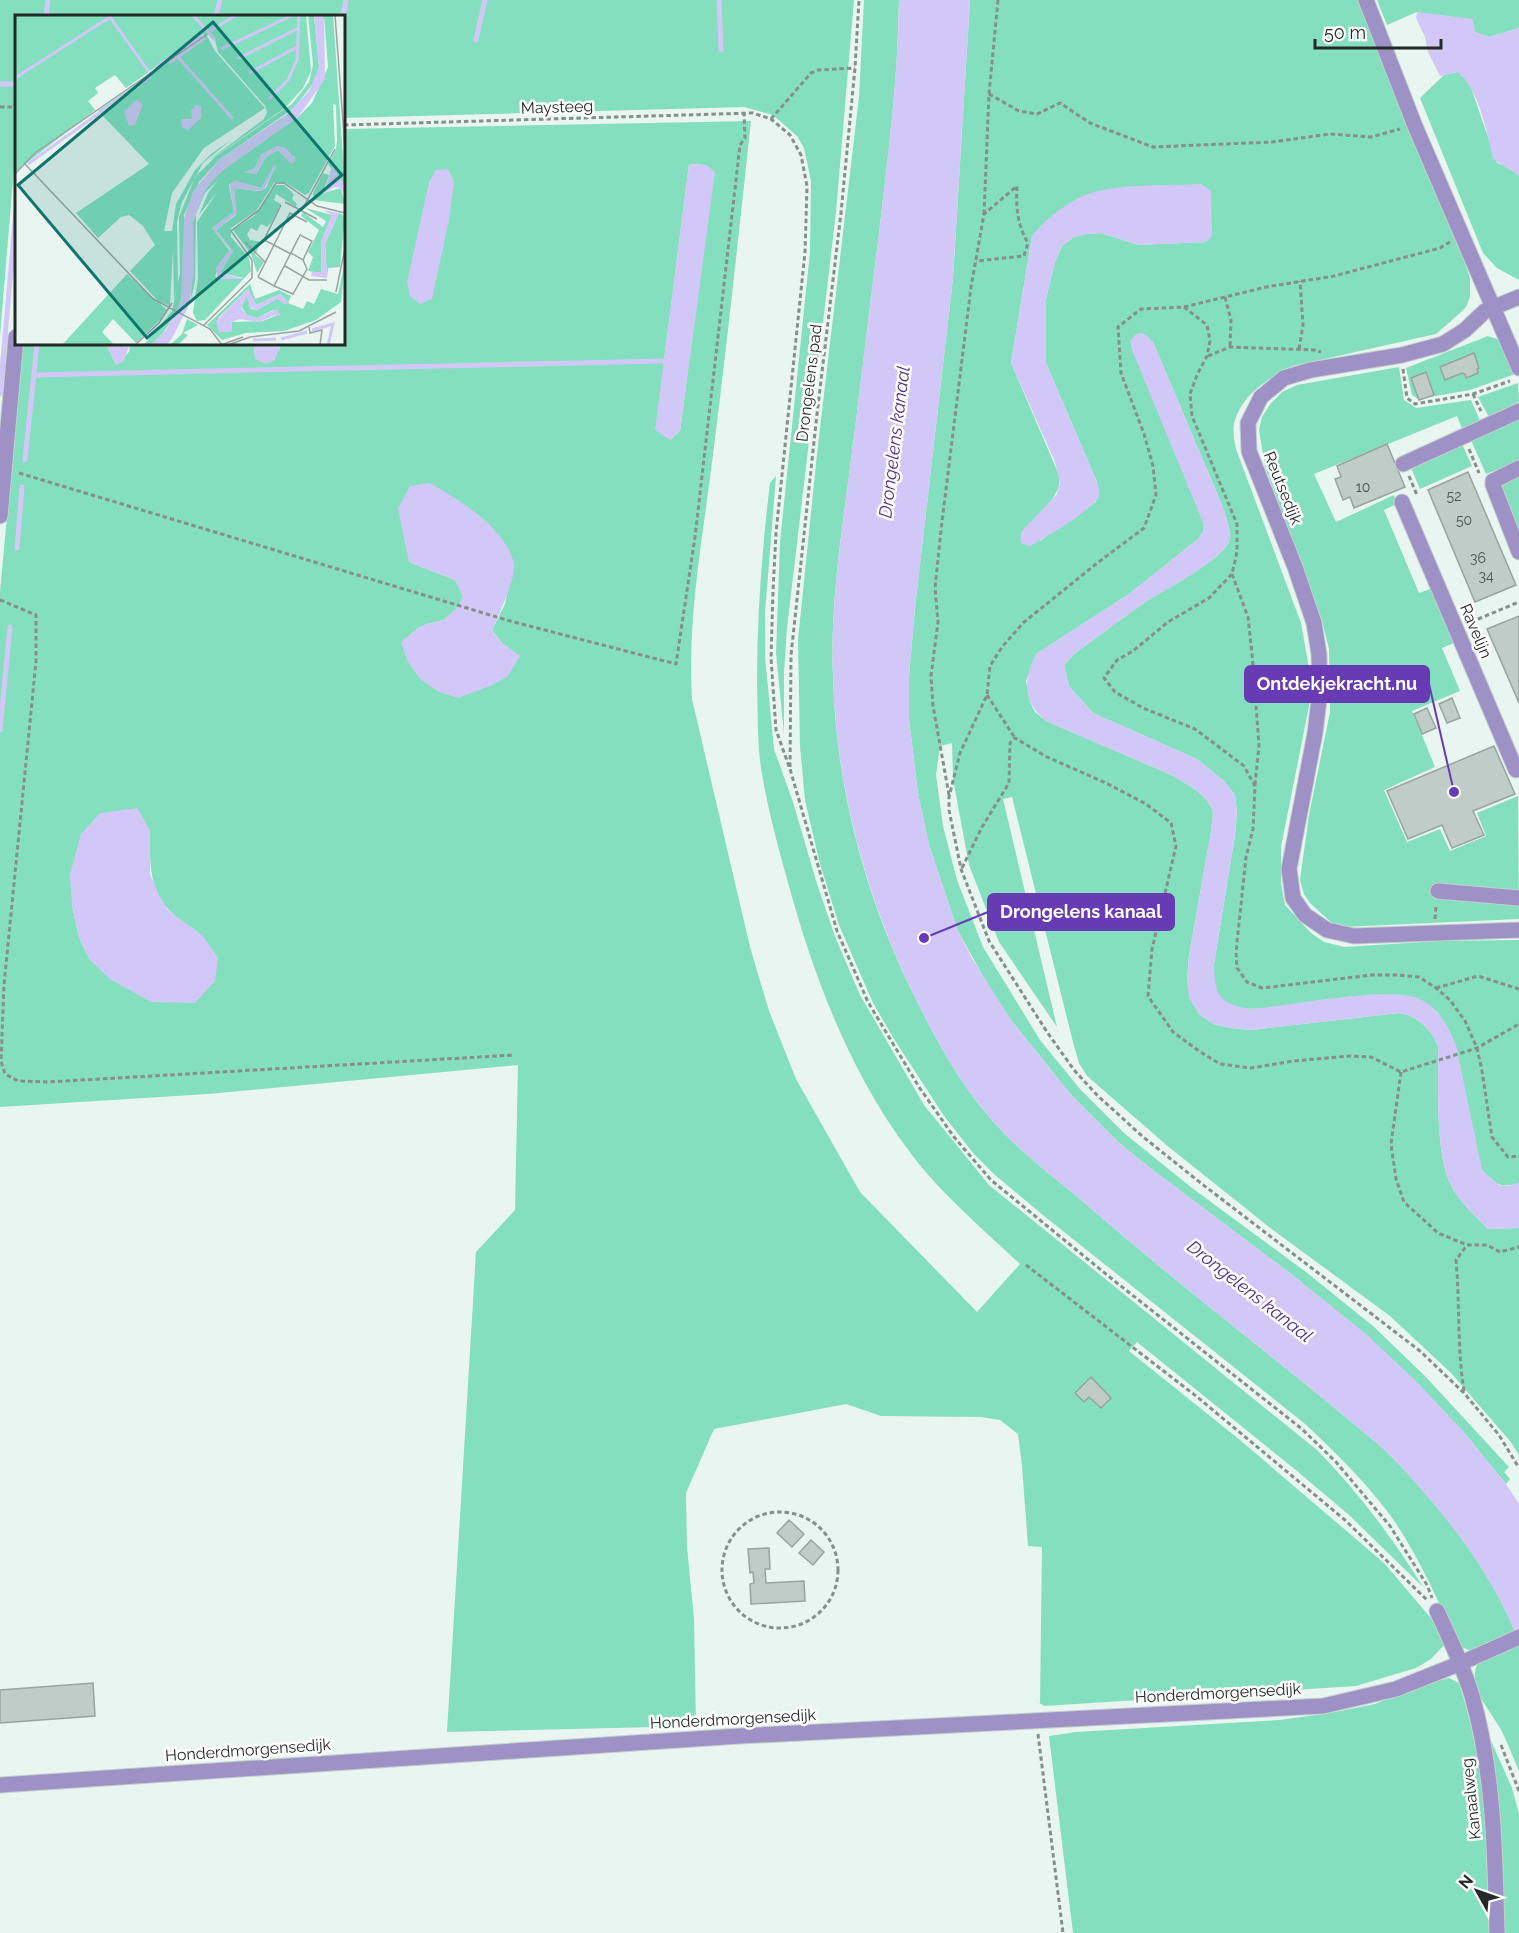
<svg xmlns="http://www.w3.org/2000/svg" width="1519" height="1933" viewBox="0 0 1519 1933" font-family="Raleway,sans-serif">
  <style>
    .green { fill: #83dfbe; fill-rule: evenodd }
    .water { fill: #d2c8f7 }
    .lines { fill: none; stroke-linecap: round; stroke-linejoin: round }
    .stream { stroke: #d2c8f7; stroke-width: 5 }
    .building { fill: #c0ccc7; stroke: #98a49f; stroke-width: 1.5 }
    .minor-casing { stroke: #c5d0cc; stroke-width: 17 }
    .path { stroke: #868f8b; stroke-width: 3; stroke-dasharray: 4.5 3; stroke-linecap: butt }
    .minor { stroke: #9e91c5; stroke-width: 15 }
    .labels { text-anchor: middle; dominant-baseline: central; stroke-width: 5; stroke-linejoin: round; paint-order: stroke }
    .number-label { font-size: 14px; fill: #4b524f }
    .street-label { font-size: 16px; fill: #242927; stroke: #fff }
    .water-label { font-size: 18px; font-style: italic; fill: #4f3088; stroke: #fff }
    .inset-river { fill: none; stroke: #d2c8f7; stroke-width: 3 }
    .inset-road { fill: none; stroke: #9aa3a0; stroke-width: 1.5 }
    .view { fill: #0f766e; fill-opacity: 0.15; stroke: #0f766e; stroke-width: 3 }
    .inset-edge { fill: none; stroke: #242927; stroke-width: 3 }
    .leader { fill: none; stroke: #673bb3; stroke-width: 2 }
    .callout-dot { fill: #673bb3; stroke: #fff; stroke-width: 2 }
    .callout { fill: #673bb3; stroke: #673bb3; stroke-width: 2 }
    .callout-label { font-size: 18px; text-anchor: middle; font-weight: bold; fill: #fff }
  </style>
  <rect width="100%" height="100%" fill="#e8f5f0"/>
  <g class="green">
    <polygon points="0,0 854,0 836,212 787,628 784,672 784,734 776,653 780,542 810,252 811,181 804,148 797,136 773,115 744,107 344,118 344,16 16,16 16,122 14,123 16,126 16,144 0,336"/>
    <path d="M 864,0 L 899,0 C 898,79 888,156 879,234 C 869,312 860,390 850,468 C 841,537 830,607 833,677 C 836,784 863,889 909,985 C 934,1037 963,1092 1004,1133 C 1027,1157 1055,1178 1080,1199 C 1179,1286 1285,1365 1385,1450 C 1438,1504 1486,1563 1516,1633 L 1470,1651 L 1460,1646 L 1455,1638 C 1437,1598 1419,1558 1395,1522 C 1369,1485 1336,1453 1304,1423 L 1044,1216 L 995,1175 L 974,1154 L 944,1116 L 894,1039 L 873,1003 L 839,925 L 820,864 L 805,800 L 800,746 L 798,640 L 817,454 L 859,97 Z"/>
    <path d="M 970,0 L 1362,0 L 1457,238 L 1470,278 L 1470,297 L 1466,307 L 1459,314 L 1436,334 L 1293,366 C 1270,376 1242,395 1235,420 C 1232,429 1234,440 1236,449 L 1301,623 L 1310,674 L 1310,701 L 1281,847 L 1281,883 L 1285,905 L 1311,933 L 1324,942 L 1345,947 L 1438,941 L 1519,940 L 1519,1183 C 1500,1189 1495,1184 1482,1170 L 1438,1012 L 1271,1008 C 1253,1009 1227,1012 1217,993 C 1213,985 1214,973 1214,964 L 1235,835 L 1237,813 L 1235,795 L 1225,782 L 1197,759 L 1093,713 L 1069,686 L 1064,665 L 1074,654 C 1097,637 1120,620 1144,603 C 1162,591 1223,560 1229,541 C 1232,530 1225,515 1222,505 L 1153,342 L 1204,525 L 1203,532 L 1198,539 L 1129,594 L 1036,654 L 1026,681 L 1030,702 L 1035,712 L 1046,721 L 1167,773 C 1181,780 1211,796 1213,813 C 1213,819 1211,826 1211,832 L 1189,955 L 1187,981 L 1199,1014 L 1213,1024 L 1231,1028 L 1251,1030 L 1399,1013 C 1416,1015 1432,1030 1438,1046 C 1439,1085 1434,1153 1452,1187 C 1461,1204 1476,1216 1488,1229 L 1519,1228 L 1519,1455 L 1510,1441 L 1451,1373 L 1390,1316 L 1273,1230 L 1170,1148 L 1087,1076 L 1079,1063 L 1073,1042 L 1012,797 L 1003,799 L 1057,1027 L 999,942 L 969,865 L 953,779 L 952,743 L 940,746 L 936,775 L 943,826 L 957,880 L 983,947 L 1040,1040 L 1080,1089 L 1124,1133 L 1192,1188 L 1306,1272 L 1373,1326 L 1424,1375 L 1509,1467 L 1504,1472 L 1510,1479 L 1506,1484 L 1462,1430 L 1299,1280 L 1145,1164 L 1117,1141 L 1072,1096 L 1011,1020 L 988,985 L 958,931 L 929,845 L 918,793 L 909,720 L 909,676 L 915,608 L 953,278 ZM 1211,191 L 1206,242 L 1139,245 L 1101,233 L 1086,234 L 1074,237 L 1062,246 L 1055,262 L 1046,299 L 1046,363 L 1097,482 L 1096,502 L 1040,541 C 1043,528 1045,514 1051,502 C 1056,491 1061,489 1059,475 L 1011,363 L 1032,236 Z"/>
    <polygon points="1377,0 1519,0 1519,28 1489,37 1417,12 1387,25"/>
    <polygon points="1458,72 1469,82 1497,163 1511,169 1519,176 1519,280 1497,268 1483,253 1420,98 1444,75"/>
    <path d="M 751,121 C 739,232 727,344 713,455 C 703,536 687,618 692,699 L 750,947 L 769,1011 L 796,1079 L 860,1192 L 977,1312 L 1020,1264 C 983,1229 939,1192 909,1151 C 849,1071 813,975 787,879 C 777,843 767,806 761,768 C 757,740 758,711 757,682 C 757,615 762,549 770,483 L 776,476 L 765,613 L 765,657 L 774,749 L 793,802 L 817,884 L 836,939 L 860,995 L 924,1105 L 989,1185 L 1317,1450 C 1358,1492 1392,1537 1423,1587 L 1349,1515 L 1297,1471 L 1137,1342 L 1129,1351 L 1240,1440 L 1384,1563 L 1430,1617 L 1443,1637 L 1445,1644 L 1431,1659 L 1416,1668 L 1356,1686 L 1044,1706 L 1035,1700 L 1040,1703 L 1042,1547 L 1028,1546 L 1022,1466 L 1018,1434 L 1000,1420 L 981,1417 L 881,1416 L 846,1404 L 714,1429 L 686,1493 L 687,1547 L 694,1619 L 696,1726 L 447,1732 L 476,1252 L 515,1210 L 518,1065 L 208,1094 L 0,1107 L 0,592 L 23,344 L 106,344 L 116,365 L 129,352 L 130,344 L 254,344 L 255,359 L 279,350 L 281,344 L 344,344 L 344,129 ZM 689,164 L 706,165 L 714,172 L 680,431 L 670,440 L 664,361 ZM 409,562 L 508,589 L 505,604 L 492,630 L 502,643 L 519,656 L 402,642 L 418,628 L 427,624 L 444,620 L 455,610 L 464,597 L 455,580 ZM 150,830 C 150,857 148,889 169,910 C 178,920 192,928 203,936 L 90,960 L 79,938 L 72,905 Z"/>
    <polygon points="1488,336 1500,340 1515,374 1470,390 1418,399 1412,395 1406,368"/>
    <polygon points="1399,367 1404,400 1416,408 1471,400 1481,423 1463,431 1457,416 1314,474 1336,522 1394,495 1397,504 1384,510 1419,593 1433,588 1454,643 1442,648 1460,691 1412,711 1435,767 1384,790 1407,842 1440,829 1450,851 1486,836 1477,813 1518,796 1519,919 1343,927 1334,925 1310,903 1304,894 1300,880 1309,815 1330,712 1329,649 1321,617 1265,467 1259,430 1262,417 1271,403 1282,392 1297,385"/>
    <polygon points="1518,383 1519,401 1517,403 1489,417 1478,397"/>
    <polygon points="1519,419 1519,461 1486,474 1470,438"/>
    <polygon points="1462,444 1472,466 1420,489 1411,468"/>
    <polygon points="1519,474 1519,531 1516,532 1496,484"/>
    <path d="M 1519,1641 L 1519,1771 C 1513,1757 1507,1741 1500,1728 C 1488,1707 1468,1688 1477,1664 Z"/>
    <path d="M 1449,1678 L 1459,1683 C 1467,1709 1474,1736 1479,1763 C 1488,1819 1486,1877 1489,1933 L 1073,1933 L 1049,1736 L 1076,1732 L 1280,1720 L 1330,1713 L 1375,1704 L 1422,1685 Z"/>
    <polygon points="1484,1725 1512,1788 1519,1814 1519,1933 1502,1933"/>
  </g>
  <g class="water">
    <path d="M 899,0 L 970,0 L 953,278 L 915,608 L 909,676 L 909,720 L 918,793 L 929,845 L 958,931 L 972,958 L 1011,1020 L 1072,1096 L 1117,1141 L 1145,1164 L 1299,1280 L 1366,1334 L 1417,1382 L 1462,1430 L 1506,1484 L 1519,1504 L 1519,1641 C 1488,1566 1442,1509 1385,1450 C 1285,1365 1179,1286 1080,1199 C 1055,1178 1027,1157 1004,1133 C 963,1092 934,1037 909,985 C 864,889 836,784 833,677 C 830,607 841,537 850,468 C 860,390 869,312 879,234 C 888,156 898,79 899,0 Z"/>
    <path d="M 1417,12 L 1473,19 L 1475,32 L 1489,37 L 1519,28 L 1519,176 C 1511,169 1500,166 1493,158 C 1487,132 1479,90 1458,72 L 1440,76 L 1428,52 L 1425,37 L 1416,18 Z"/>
    <polygon points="689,164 706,165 715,172 680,431 670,440 655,430"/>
    <polygon points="448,169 454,182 449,220 432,299 420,304 410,296 407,282 429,182 436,170"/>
    <path d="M 1201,184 L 1211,191 L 1212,236 L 1206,242 L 1139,245 L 1101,233 L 1086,234 L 1074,237 L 1062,246 L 1055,262 L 1046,299 L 1046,363 L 1097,482 C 1098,486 1100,491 1099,496 C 1097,507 1042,540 1030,546 L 1022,544 L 1020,539 L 1022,531 L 1057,494 L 1060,483 L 1055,462 L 1011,363 L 1032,236 C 1043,221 1070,200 1088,194 C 1121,183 1166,186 1201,184 Z"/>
    <path d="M 1140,333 L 1145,334 L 1153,342 L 1222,505 C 1225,515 1232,530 1229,541 C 1223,560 1162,591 1144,603 C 1120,620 1097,637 1074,654 L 1064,665 L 1069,686 L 1093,713 L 1197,759 L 1225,782 L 1235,795 L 1237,813 L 1235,835 L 1214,964 C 1215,995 1218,1004 1251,1009 C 1290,1006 1388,985 1420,999 C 1439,1008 1448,1026 1456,1045 L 1482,1170 L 1499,1185 L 1508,1186 L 1519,1183 L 1519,1228 L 1488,1229 C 1476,1216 1461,1204 1452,1187 C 1434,1153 1439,1085 1438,1046 C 1432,1030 1416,1015 1399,1013 L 1251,1030 L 1231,1028 L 1213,1024 L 1199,1014 L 1189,998 L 1187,981 L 1189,955 L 1211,832 C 1211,826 1213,819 1213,813 C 1211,796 1181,780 1167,773 L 1046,721 C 1022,701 1023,680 1036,654 L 1129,594 L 1198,539 L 1203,532 L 1204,525 L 1132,350 L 1130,341 L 1135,335 Z"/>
    <polygon points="106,344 130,344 123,362 116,365"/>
    <polygon points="254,344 281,344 275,360 266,364 255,359"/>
    <path d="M 429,483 C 458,498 507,529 514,564 C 516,578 498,617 492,630 L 502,643 L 520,656 L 507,677 L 490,686 L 458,698 L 439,692 L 420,679 L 408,662 L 401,642 L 418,628 L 427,624 L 444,620 L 455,610 L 463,597 L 455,580 L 409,562 L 398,509 L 410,486 Z"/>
    <polygon points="137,808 150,830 150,874 159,895 168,910 203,936 218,958 215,981 195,1003 151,1002 110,979 90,960 79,938 72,905 70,874 81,834 100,813"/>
  </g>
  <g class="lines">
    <g class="stream">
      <polyline points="719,0 721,50"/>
      <polyline points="46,16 48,0"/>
      <polyline points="216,16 220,0"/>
      <polyline points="343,16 346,0"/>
      <polyline points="476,40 485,0"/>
      <polyline points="0,84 16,84"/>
      <polyline points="34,375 664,361"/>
      <polyline points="0,394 16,211"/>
      <polyline points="25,460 37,344"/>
      <polyline points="17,548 22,487"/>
      <polyline points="0,730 10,627"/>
    </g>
  </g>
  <g class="building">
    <polygon points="1474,353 1479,368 1477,369 1478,373 1466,378 1465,374 1462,373 1445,380 1440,367"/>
    <polygon points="1426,372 1434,395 1419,400 1411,378"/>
    <polygon points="1387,444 1405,487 1354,508 1350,497 1343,500 1335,479 1341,477 1337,466"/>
    <polygon points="1468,472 1516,585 1475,602 1428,490"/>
    <polygon points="1519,616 1519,703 1487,629"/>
    <polygon points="1452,698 1460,718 1447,723 1439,704"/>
    <polygon points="1427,708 1436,728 1422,734 1414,714"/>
    <polygon points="1494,746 1515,794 1473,811 1484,835 1452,848 1442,825 1408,839 1387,791"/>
    <polygon points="1091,1377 1111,1398 1101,1408 1089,1397 1084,1402 1075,1393"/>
    <polygon points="789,1520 804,1534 792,1547 777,1533"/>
    <polygon points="811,1540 824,1552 813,1565 799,1553"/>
    <polygon points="769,1548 770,1569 765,1569 766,1583 804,1581 805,1601 751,1604 750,1584 754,1583 753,1572 750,1573 748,1549"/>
    <polygon points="93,1683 95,1716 0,1723 0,1690"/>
  </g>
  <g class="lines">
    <defs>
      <g id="minor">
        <polyline points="1366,0 1415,126 1519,368"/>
        <polyline points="1519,297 1485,311 1465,330 1443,344 1402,355 1311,370 1284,378 1261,397 1248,423 1249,451 1295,567 1314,623 1319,654 1320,692 1315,733 1289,869 1293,898 1305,915 1327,930 1354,936 1519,930"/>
        <polyline points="1403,464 1519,411"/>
        <polyline points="1519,468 1493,481 1493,485 1519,552"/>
        <polyline points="1402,502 1516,770 1519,769"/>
        <polyline points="0,516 16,337"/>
        <polyline points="1438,891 1519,898"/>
        <path d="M 1437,1611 C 1450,1639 1463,1666 1472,1696 C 1494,1772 1495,1854 1497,1933"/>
        <polyline points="0,1785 740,1736 1323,1706 1396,1689 1461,1663 1519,1637"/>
      </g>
    </defs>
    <use href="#minor" class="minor-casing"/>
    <g class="path">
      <polyline points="989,94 1019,111 1037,114 1060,103 1090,123 1153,147 1272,142 1330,134 1371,137 1400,129"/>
      <polyline points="0,107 16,107"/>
      <polyline points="771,119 811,73 818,70 855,68"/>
      <polyline points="344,125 753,113 771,119 790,135 801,155 807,186 805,252 776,533 773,591 771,658 776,730 790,769 837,931 868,1002 919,1087 954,1137 991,1180 1112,1279 1302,1429 1336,1462 1390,1526 1427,1585 1432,1598"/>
      <polyline points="984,214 989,94 998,0"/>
      <polyline points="1450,242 1440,248 1334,276 1266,287 1184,307 1141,309 1118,327 1121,373 1144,434 1153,466 1156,495 1144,528 1096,564 1023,623 1002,647 990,666 987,695 960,753 949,797 949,810 961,869 989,941 1047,1032 1074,1070 1098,1096 1142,1136 1202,1184 1420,1351 1464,1393 1499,1435 1519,1468"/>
      <polyline points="1225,297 1231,320 1230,347"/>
      <polyline points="1184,307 1207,325 1210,341 1207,356 1197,375 1190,394 1192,416 1237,524 1237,552 1232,574 1209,598 1168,622 1133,651 1117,660 1104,678 1115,692 1143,708 1195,729 1244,766 1255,786 1253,829 1246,857 1236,952 1237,968 1247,982 1262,988 1372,975 1397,975 1419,977 1436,988 1450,1000 1465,1021 1477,1048 1482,1071 1492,1137 1508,1157 1519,1156"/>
      <polyline points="1299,349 1303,325 1300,281"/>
      <polyline points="1208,356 1230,347 1315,350 1321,352"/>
      <polyline points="1403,369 1407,398 1415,404 1473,394 1510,381"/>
      <polyline points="1473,394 1481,411"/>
      <polyline points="1469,449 1479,473"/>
      <polyline points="19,473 510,621 676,664 695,537 740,145 745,138 744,113"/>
      <polyline points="1409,476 1417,495"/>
      <polyline points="1232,574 1248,617 1252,654 1259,745 1255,785"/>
      <polyline points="0,600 36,615 36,661 4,985 1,1061 5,1074 18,1081 48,1082 514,1055"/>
      <polyline points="1471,622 1519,602"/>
      <polyline points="987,695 1015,738"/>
      <polyline points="790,767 791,655 817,414 841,213 855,68 859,0"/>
      <path d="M 949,795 L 933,706 L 931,676 L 938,622 L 935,588 L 941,530 L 971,287 L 984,214 L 1017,186 C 1016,207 1017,224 1028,243 L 1024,256 L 976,261"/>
      <polyline points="962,868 982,827 1009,783 1010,743 1015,738 1047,757 1106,783 1146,804 1171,823 1176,846 1152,949 1148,996 1173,1032 1199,1051 1220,1064 1251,1068 1293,1061 1349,1056 1371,1057 1401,1072 1477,1048 1519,1024"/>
      <polyline points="1435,919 1436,905"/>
      <polyline points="1436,988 1478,976 1519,989"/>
      <polyline points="1401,1072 1391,1144 1396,1179 1404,1202 1438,1233 1467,1245"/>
      <polyline points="1026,1265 1196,1396 1345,1520 1428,1601"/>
      <path d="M 1464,1391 C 1457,1348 1460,1304 1456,1260 L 1467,1245 L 1487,1245 L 1500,1252 L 1519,1247"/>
      <circle cx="780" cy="1570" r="58"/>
      <polyline points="1038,1734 1063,1933"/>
      <polyline points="1501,1745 1519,1791"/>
    </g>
    <use href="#minor" class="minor"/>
  </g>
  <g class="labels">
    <g class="number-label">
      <text x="1363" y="487">10</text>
      <text x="1454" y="496">52</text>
      <text x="1464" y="520">50</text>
      <text x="1478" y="558">36</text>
      <text x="1486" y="576">34</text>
    </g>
    <g class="street-label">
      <text transform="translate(557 107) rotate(-2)">Maysteeg</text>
      <text transform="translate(809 383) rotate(-83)">Drongelens pad</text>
      <text transform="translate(1283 488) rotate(68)">Reutsedijk</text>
      <text transform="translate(1476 631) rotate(67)">Ravelijn</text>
      <text transform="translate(1218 1693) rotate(-3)">Honderdmorgensedijk</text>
      <text transform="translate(733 1719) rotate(-3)">Honderdmorgensedijk</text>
      <text transform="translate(248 1750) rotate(-4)">Honderdmorgensedijk</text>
      <text transform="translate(1471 1799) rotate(-96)">Kanaalweg</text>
    </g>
    <g class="water-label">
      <text transform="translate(894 442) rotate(-83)">Drongelens kanaal</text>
      <text transform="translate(1250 1291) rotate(38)">Drongelens kanaal</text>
    </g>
  </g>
  <g transform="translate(15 15)">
    <rect width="330" height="330" fill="#e8f5f0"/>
    <path d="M 0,0 L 291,0 L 296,56 L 288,73 L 270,93 L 190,148 L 249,104 L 252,97 L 250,91 L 203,37 L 200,25 L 195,19 L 192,21 L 200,36 L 250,93 L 189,133 L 157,178 L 149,216 L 157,216 L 161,189 L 180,155 L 196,139 L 216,125 L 188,148 L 167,187 L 162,207 L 163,268 L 159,284 L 158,235 L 155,291 L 143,286 L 115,256 L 140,230 L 128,211 L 114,200 L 106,202 L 83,223 L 61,198 L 134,149 L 83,96 L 190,21 L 187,19 L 111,73 L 100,60 L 80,73 L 83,78 L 73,86 L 80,95 L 0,157 ZM 293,0 L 299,0 L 304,52 L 300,66 L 279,93 L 205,144 L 184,167 L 169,200 L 169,269 L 164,294 L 148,318 L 136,330 L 129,330 L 157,296 L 165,258 L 164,202 L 180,162 L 201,141 L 277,89 L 294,67 L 298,50 ZM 309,0 L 318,0 L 330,171 L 313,149 L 321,134 L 322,125 L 321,90 L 318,89 L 320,131 L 294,178 L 290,180 L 271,168 L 260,167 L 241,196 L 216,213 L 216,222 L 234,243 L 236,256 L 190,305 L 182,306 L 178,298 L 183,263 L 182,207 L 203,176 L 184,200 L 193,178 L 203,165 L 190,178 L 181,199 L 180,267 L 176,284 L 178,207 L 185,182 L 202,159 L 283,102 L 297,88 L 313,52 ZM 263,131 L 281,143 L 270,142 L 263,135 L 250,143 L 241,159 L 230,157 L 239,154 L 247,139 ZM 261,150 L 251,173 L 243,176 L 219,173 L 221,200 L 201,215 L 218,236 L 205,258 L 229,263 L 203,264 L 200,261 L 205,249 L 215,236 L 197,213 L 219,197 L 214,170 L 220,166 L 246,173 ZM 308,158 L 314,160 L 308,178 L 326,173 L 330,189 L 299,185 L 298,178 ZM 261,170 L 269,170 L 279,179 L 277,184 L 282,189 L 281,192 L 261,179 L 259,185 L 266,189 L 256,208 L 252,212 L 246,209 L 242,216 L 236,213 L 232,219 L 235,225 L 246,227 L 240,240 L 249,247 L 242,258 L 236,239 L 218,215 L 239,201 ZM 290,193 L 317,200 L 306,227 L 306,258 L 293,256 L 298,242 L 293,237 L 304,215 L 286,201 L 288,197 L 308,212 L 311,206 ZM 324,198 L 330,201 L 325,252 L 313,253 L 312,263 L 310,229 ZM 330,247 L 326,287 L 301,305 L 269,316 L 231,318 L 207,325 L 192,310 L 235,269 L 240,284 L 264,275 L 276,281 L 273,288 L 288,294 L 292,286 L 299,289 L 306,274 L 323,279 ZM 233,274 L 241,290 L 265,279 L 272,286 L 262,284 L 242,295 L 236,294 L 232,280 L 226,291 L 232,300 L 242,303 L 258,295 L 262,300 L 248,306 L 217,307 L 216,317 L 203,303 ZM 112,259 L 152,295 L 145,305 L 121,328 L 98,304 L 87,317 L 99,330 L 47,330 ZM 172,304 L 183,310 L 168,318 L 173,320 L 163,330 L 155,330 L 167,319 Z" fill="#83dfbe" fill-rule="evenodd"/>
    <path d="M 299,0 L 309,0 L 310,64 L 283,102 L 207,156 L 192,172 L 178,207 L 179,257 L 174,290 L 156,325 L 151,330 L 136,330 L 151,315 L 166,286 L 169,204 L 178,176 L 205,144 L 271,100 L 294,76 L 304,52 ZM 121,85 L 128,89 L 120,110 L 114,111 L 109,97 ZM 181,90 L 186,91 L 186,103 L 173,115 L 167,112 L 166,104 L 177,104 L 176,95 ZM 262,131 L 271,133 L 281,145 L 276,149 L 263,135 L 250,143 L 241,159 L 230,157 L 239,154 L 247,139 ZM 259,150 L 261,152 L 248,176 L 219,173 L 222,198 L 201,215 L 218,236 L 205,258 L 229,264 L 203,264 L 201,253 L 215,234 L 197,213 L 219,197 L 215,170 L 220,166 L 246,173 ZM 317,151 L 330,171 L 330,180 L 326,173 L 319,172 L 309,179 ZM 308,195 L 324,198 L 310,229 L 312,263 L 296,261 L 297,257 L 306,257 L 306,227 L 317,200 ZM 233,274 L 241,290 L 265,279 L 273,287 L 271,290 L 262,284 L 242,295 L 234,292 L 232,281 L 226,293 L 232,300 L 242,303 L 262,294 L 266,301 L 260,300 L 244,307 L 224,304 L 217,307 L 216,317 L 204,317 L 201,306 Z" fill="#d2c8f7"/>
    <path class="inset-river" d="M 178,0 L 200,25M 195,16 L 221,0M 206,34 L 278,0M 163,42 L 218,104M 222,44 L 284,13M 154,48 L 190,23M 140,53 L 187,20M 234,58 L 284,31M 0,63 L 95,2 L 134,57M 254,84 L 273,65 L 282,45 L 284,0M 13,149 L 136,61M 297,315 L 318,309 L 313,330M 266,324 L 292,317M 238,325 L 261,324"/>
    <path class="inset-road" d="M 320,0 L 330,133M 10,149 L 138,284 L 195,314 L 207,330M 0,159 L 20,138 L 191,20M 270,187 L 302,204M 287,195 L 320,134M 230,227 L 250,247M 259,230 L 249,225 L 266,190M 259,230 L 276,239M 270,251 L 294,265 L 312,265M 243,262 L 259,271 L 285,220 L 297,226 L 288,245 L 276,238M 243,262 L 275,198 L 292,207M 259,271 L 278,279 L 292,254 L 288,245M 321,277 L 330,233M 188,311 L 237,263 L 237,245 L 216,216 L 244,195 L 261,168 L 269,168 L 302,191 L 330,198M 294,312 L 295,318 L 307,315 L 305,330M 120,330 L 144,308 L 157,288M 206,330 L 228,322M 213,330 L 235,322 L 284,316 L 321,297"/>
    <path class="view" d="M 198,7 L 327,160 L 132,323 L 3,170 Z"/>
    <rect width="330" height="330" class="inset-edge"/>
  </g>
  <path class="leader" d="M1454 792L1429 684M924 938L988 912"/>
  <g class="callout-dot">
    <circle cx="1454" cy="792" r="6"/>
    <circle cx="924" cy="938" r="6"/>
  </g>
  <g class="callout">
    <rect x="1245" y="666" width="184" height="36" rx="6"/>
    <rect x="988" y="894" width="186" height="36" rx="6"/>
  </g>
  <g class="callout-label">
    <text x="1337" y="690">Ontdekjekracht.nu</text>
    <text x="1081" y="918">Drongelens kanaal</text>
  </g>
  <g transform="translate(1477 1891) rotate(310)" stroke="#ffffff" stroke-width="4.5" paint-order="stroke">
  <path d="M0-4.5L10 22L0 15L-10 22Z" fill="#242927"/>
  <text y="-9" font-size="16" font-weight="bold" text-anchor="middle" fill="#242927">N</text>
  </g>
  <path d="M1315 39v9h126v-9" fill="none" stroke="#242927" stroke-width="3"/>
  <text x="1324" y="39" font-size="18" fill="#242927" stroke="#ffffff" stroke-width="4.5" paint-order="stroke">50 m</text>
</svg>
